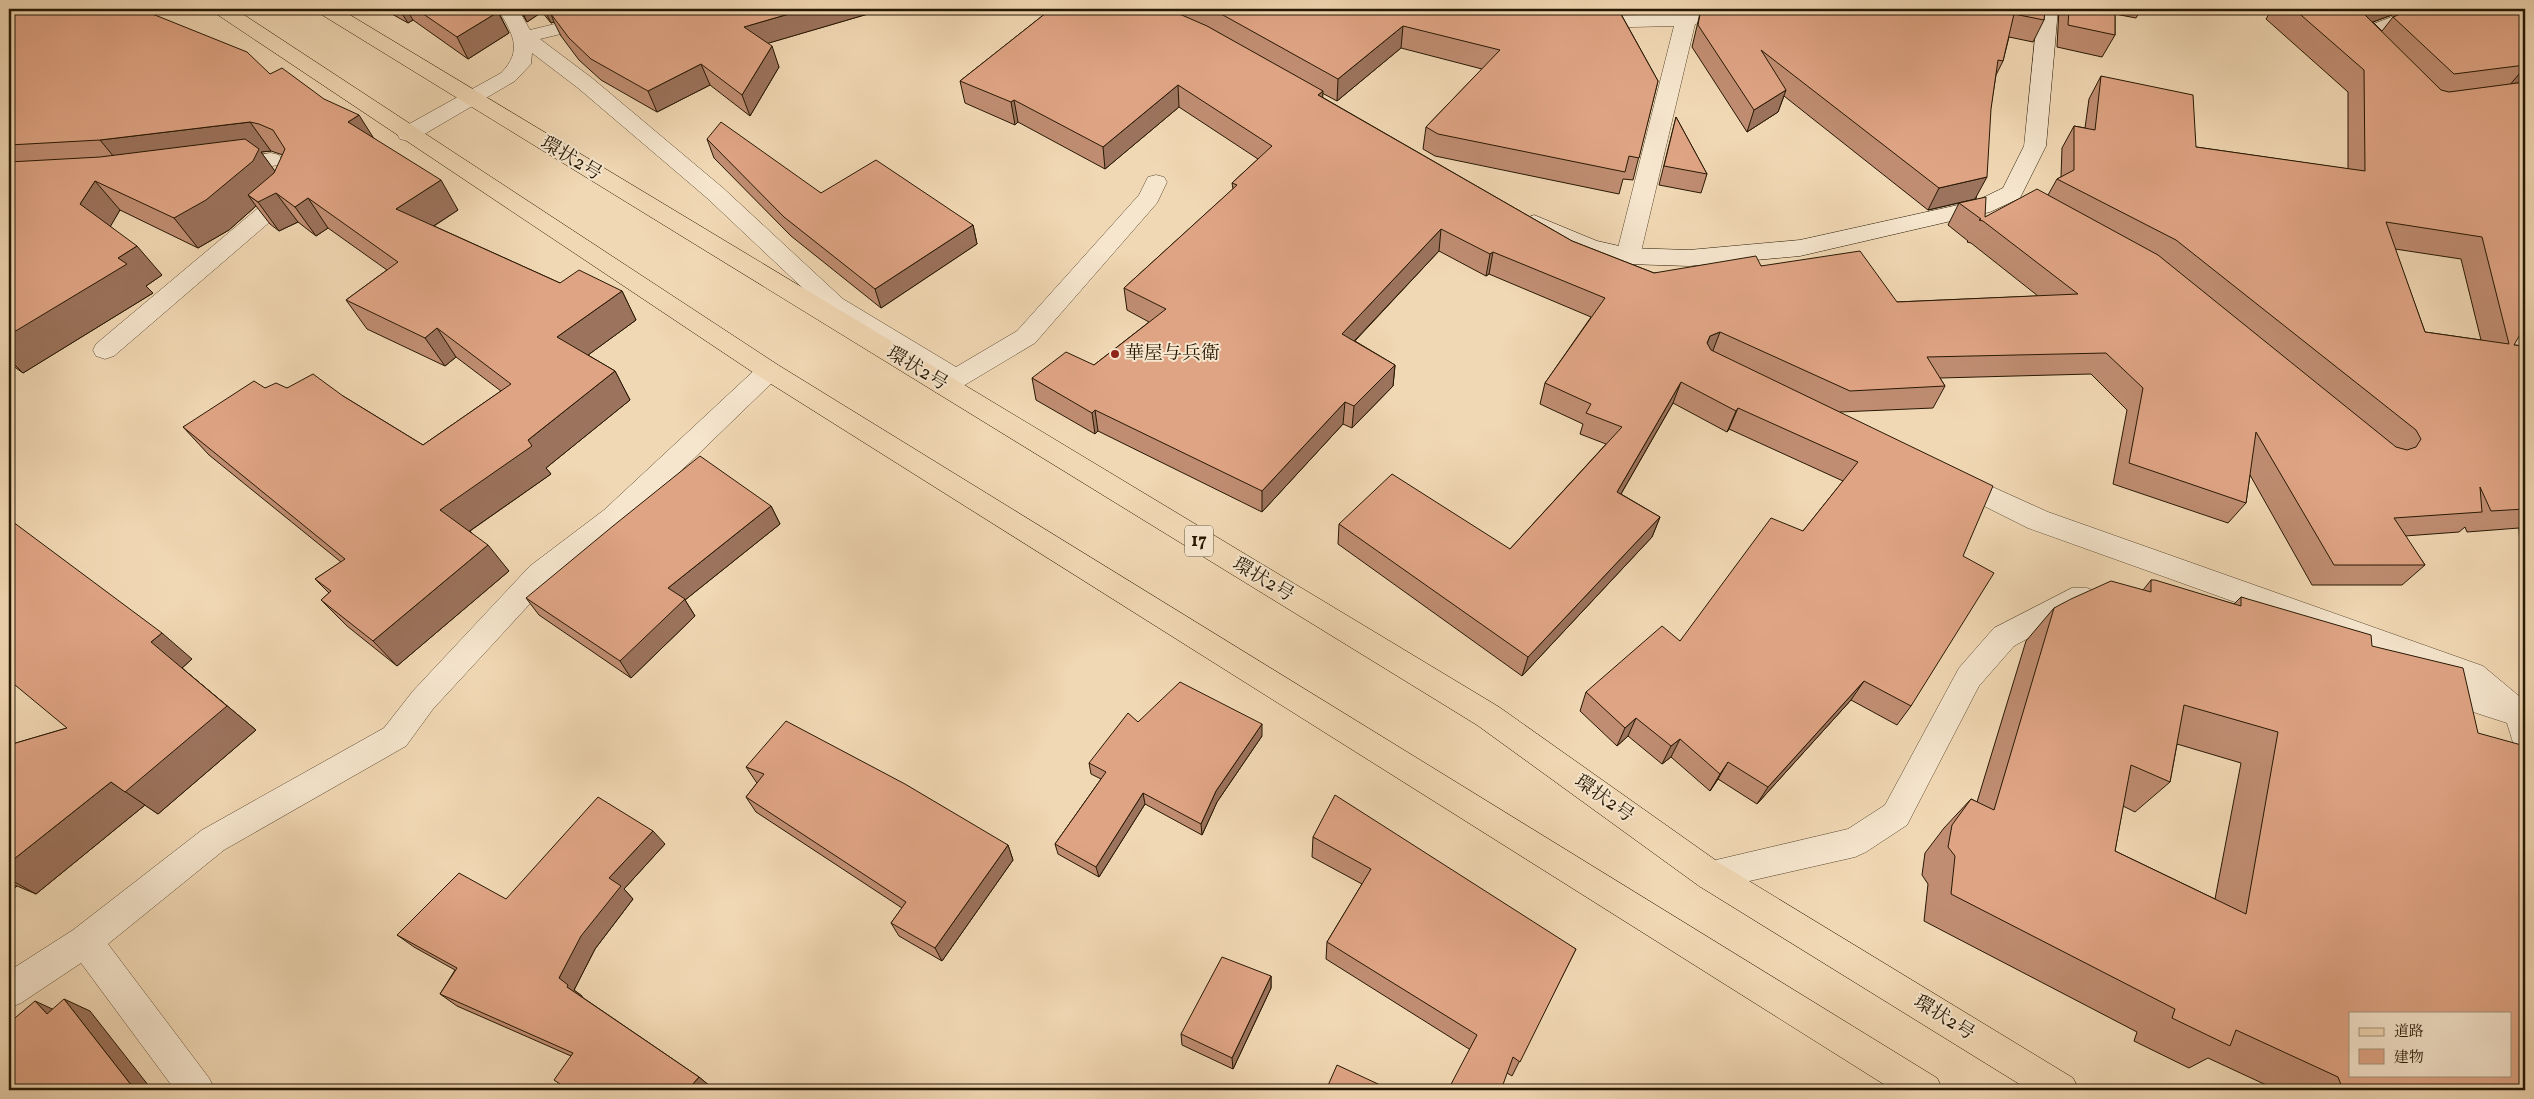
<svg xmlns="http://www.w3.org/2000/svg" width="2534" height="1099" viewBox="0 0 2534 1099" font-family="Vollkorn,'Noto Serif JP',serif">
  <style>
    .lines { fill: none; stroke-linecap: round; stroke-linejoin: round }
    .lane-casing { stroke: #5a482f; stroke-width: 1 }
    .street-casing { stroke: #5a482f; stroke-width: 1 }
    .secondary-casing { stroke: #271803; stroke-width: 1 }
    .primary-casing { stroke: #271803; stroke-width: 1 }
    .lane { fill: #f6e6ce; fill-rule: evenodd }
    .street { fill: #f6e6ce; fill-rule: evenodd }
    .secondary { fill: #f6e6ce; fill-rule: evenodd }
    .primary { fill: #f1d8b4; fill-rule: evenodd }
    .wall { fill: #c08d72; stroke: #271803; fill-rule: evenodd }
    .shaded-wall { fill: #9c735c; stroke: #271803 }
    .building { fill: #dfa484; stroke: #271803; fill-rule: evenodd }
    .poi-dot { fill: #8f2418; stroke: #f6e6ce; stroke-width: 2 }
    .labels { text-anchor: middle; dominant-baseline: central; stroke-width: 4; stroke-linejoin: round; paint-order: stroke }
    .shield { fill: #f6e6ce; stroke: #655640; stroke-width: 1 }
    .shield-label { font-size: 18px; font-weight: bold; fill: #271803 }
    .street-label { font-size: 19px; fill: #271803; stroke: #f6e6ce }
    .poi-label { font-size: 19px; fill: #271803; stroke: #f6e6ce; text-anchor: start }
  </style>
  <rect width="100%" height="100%" fill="#f1d8b4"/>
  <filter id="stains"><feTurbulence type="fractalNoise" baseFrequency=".004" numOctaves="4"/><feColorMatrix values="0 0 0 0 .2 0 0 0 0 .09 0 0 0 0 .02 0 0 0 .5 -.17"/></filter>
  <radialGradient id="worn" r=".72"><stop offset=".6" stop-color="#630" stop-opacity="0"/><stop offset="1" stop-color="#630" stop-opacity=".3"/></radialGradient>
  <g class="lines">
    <defs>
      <polygon id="lane" points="288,182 296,184 299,189 294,201 114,356 105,359 96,356 93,350 96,344 276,193 280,184"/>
      <g id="street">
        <path d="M 498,9 L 518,9 L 530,30 L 616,9 L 650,9 L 647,13 L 540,39 L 592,78 L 723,188 L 843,299 L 956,367 L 1017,331 L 1139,195 L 1148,177 L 1156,175 L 1164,177 L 1167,182 L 1157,203 L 1035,343 L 953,392 L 944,394 L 935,392 L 931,385 L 936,378 L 827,311 L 707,198 L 578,88 L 532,53 L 531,64 L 515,81 L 416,139 L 408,141 L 400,139 L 397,134 L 400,129 L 501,73 C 524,50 512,33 498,9 Z"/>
        <polygon points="1712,9 1751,9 1748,13 1695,24 1640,256 1636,262 1628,264 1620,262 1616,256 1674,26 1590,28 1583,26 1580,22 1583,18 1590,16 1686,14"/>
        <path d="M 2413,9 L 2441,9 L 2438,13 L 2372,38 L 2380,47 L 2377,51 C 2364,55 2356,47 2349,36 L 2352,32 Z"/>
        <polygon points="271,153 279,155 282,160 279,165 229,172 221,170 218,165 221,160"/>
        <polygon points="769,362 778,365 781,371 778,377 624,526 550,582 433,709 406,746 224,850 108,944 209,1078 215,1090 175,1090 81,963 21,1003 9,1008 9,971 73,930 202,830 384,728 413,691 530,566 604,510 760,365"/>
        <polygon points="1955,470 2048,512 2483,666 2525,701 2525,750 2514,746 2507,723 2424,696 2419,687 2424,678 2434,674 2447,678 2028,528 1946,487 1942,480 1946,473"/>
        <polygon points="2072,588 2087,588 2097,592 2101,600 2097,608 2087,612 2076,612 2014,646 1979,686 1907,825 1866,852 1855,857 1710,890 1699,886 1694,875 1699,864 1848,829 1885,805 1959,668 1994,628"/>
      </g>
      <polygon id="secondary" points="2038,9 2058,9 2046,146 2020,198 1990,212 1800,256 1689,266 1628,264 1591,256 1526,228 1523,223 1526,218 1534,215 1597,241 1628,248 1689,250 1800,240 1976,201 2003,188 2024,146"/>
      <g id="primary">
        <polygon points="212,9 235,9 778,365 1937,1078 1943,1090 1893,1090 760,377 215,13"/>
        <polygon points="316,9 340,9 1499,707 1721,864 2073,1078 2079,1090 2029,1090 1699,886 1477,725 319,13"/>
      </g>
    </defs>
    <use href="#lane" class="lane-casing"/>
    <use href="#street" class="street-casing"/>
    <use href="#secondary" class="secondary-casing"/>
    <use href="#primary" class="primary-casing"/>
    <use href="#lane" class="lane"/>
    <use href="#street" class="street"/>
    <use href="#secondary" class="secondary"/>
    <use href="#primary" class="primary"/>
  </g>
  <g class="wall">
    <path d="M 9,9 L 270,74 L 375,139 L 458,210 L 434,226 L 560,283 L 622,291 L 636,320 L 588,355 L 615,371 L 630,400 L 546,468 L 551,474 L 470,531 L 509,571 L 397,666 L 347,626 L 321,600 L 329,593 L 315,579 L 341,562 L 209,455 L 183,427 L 265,388 L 287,388 L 343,396 L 423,445 L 501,391 L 456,357 L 445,366 L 367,329 L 346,300 L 387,270 L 328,228 L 316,236 L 298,222 L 279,231 L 270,224 L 256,206 L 229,230 L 198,248 L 120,210 L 110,226 L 162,275 L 146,286 L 153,293 L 23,373 L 9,363 ZM 271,151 L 283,155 L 275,172 L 261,152 Z"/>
    <polygon points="383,9 497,9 509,33 468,59 413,20 408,23"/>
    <polygon points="519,9 885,9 768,43 779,67 750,116 710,85 657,112 601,80 579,60 561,36 554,22 551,23 542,12 527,22"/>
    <path d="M 1051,9 L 1633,9 L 1624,14 L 1621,14 L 1658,81 L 1633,180 L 1623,179 L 1619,194 L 1435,156 L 1423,149 L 1426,127 L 1482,69 L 1401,48 L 1337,101 L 1322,93 L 1322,97 L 1572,241 L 1654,273 L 1761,266 L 1897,302 L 2038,296 L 1971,243 L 1967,242 L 1968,241 L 1948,225 L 1959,203 L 1928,210 L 1784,96 L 1778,112 L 1747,132 L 1692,47 L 1701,9 L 2045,9 L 2044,20 L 2033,42 L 2009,37 L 2003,61 L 1996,75 L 1976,199 L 1985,217 L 2048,195 L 2057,179 L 2061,177 L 2062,148 L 2074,126 L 2085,128 L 2089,99 L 2101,76 L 2196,147 L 2348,169 L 2348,92 L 2266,19 L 2272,9 L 2408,9 L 2373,22 L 2382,31 L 2393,17 L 2525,9 L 2525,80 L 2520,82 L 2514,345 L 2525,346 L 2525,642 L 2519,528 L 2467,532 L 2465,527 L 2459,532 L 2405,536 L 2425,565 L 2402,585 L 2312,585 L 2250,475 L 2246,503 L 2228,523 L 2113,484 L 2127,410 L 2091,374 L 1940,378 L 1945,386 L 1933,408 L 1840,412 L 1963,556 L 1911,706 L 1897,725 L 1851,700 L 1757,804 L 1718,779 L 1710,791 L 1671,757 L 1662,764 L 1628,736 L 1617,746 L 1580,711 L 1586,692 L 1680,641 L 1803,531 L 1843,481 L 1729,429 L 1727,432 L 1673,403 L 1621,494 L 1660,517 L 1652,537 L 1522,676 L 1338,544 L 1339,524 L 1510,549 L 1606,444 L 1580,434 L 1583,424 L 1540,404 L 1545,383 L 1591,317 L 1489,274 L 1486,276 L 1439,251 L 1355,341 L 1395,365 L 1393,386 L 1352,428 L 1343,424 L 1262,512 L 1098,431 L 1095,434 L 1036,400 L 1032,378 L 1094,365 L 1149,322 L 1127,310 L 1124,288 L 1233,189 L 1232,183 L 1258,159 L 1179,107 L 1105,169 L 1018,122 L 1015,125 L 965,103 L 960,81 ZM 2395,249 L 2461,259 L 2481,340 L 2425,332 Z"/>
    <polygon points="2059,9 2141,9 2136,18 2115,14 2115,35 2102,57 2057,47"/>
    <polygon points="1676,117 1707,174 1701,193 1659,185"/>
    <polygon points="707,139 821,193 973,225 977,244 881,308 791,236 714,158"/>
    <polygon points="771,506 780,524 685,600 695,616 631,678 539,615 526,598"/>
    <path d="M 2151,580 L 2234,604 L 2241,597 L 2372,646 L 2525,1090 L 2277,1090 L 2208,1058 L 2189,1068 L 2134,1041 L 2137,1032 L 1924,921 L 1928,884 L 1922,875 L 1925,853 L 1944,828 L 1971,799 L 1977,802 L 2026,641 L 2054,608 L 2143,590 ZM 2177,744 L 2241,763 L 2215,899 L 2115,851 L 2123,806 L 2135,812 L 2170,782 Z"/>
    <polygon points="192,659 182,668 256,730 158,814 145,805 36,894 17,886 9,893 9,745 67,728"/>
    <polygon points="1262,736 1217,802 1202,835 1145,804 1099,877 1058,854 1055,844 1101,779 1091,774 1089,763"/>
    <polygon points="746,767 1008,845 1013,860 942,961 899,936 891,923 902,908 756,812 746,797 757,783"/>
    <polygon points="1313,837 1576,949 1512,1076 1326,959 1327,942 1362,884 1312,857"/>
    <polygon points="665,844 624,889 633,899 595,949 574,990 582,996 582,997 699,1077 711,1087 708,1090 569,1090 571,1056 457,1006 440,994 455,970 414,947 397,935 506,899"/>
    <polygon points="1271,976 1271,988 1233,1069 1182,1045 1181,1034"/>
  </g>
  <g class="shaded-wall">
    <polygon points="399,9 406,9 413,20 408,23"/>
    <polygon points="521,9 540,9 542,12 527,22"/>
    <polygon points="544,9 609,9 551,14 554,22 551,23"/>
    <polygon points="806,9 885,9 752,48 744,27"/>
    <polygon points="1625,9 1633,9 1624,14"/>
    <polygon points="1670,9 1700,9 1669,13"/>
    <polygon points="2366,9 2408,9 2351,30 2348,35"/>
    <polygon points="498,12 509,33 468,59 457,37"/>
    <polygon points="1403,26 1401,48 1337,101 1338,79"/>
    <polygon points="772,46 779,67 750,116 742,95"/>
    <polygon points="701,64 710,85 657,112 648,91"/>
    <polygon points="2525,67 2525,80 2508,87"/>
    <polygon points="1178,85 1179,107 1105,169 1103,147"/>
    <polygon points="1786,90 1778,112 1747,132 1754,110"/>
    <polygon points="1323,91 1322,113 1318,95"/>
    <polygon points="1014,100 1018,122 1015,125 1011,102"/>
    <polygon points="359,115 378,145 348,122"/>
    <polygon points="250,122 271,151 261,152 280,178 276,193 298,222 279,231 258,202 248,195 256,206 229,230 198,248 174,218 124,169 100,140"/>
    <polygon points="1987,177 1975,199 1928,210 1939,188"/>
    <polygon points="441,180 458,210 415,238 396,209"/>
    <polygon points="95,181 120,210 106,234 80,204"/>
    <polygon points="308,198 328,228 316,236 295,207"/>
    <polygon points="973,225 977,244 881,308 875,289"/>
    <polygon points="1441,229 1439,251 1341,355 1342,334"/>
    <polygon points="137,246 162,275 146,286 153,293 23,373 9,359 9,335 118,258"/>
    <polygon points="1493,252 1489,274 1486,276 1490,254"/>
    <polygon points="622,291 636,320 573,366 557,337"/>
    <polygon points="437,328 456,357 445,366 425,338"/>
    <polygon points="1720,332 1712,353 1699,365 1710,336"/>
    <polygon points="1395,365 1393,386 1352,428 1354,406"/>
    <polygon points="615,371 630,400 546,468 551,474 461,537 440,510"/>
    <polygon points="1681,382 1673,403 1610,513 1617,492"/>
    <polygon points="1345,402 1343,424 1262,512 1262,491"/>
    <polygon points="1738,408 1729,429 1727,432 1736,411"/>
    <polygon points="1095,410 1098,431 1095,434 1092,413"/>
    <polygon points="771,506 780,524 685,600 695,616 631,678 620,661 668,588"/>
    <polygon points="1660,517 1652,537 1522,676 1528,657"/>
    <polygon points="488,545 509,571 397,666 373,641"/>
    <polygon points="162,633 192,659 182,668 256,730 158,814 125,792 151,642"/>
    <polygon points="1864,681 1851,700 1757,804 1768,787"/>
    <polygon points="1636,718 1628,736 1617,746 1625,728"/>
    <polygon points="1262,724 1262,736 1217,802 1202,835 1201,824 1216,791"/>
    <polygon points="1680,739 1671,757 1662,764 1671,746"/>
    <polygon points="1728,762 1718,779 1710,791 1720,774"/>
    <polygon points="111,782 145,805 36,894 9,879 9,863"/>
    <polygon points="1143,793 1145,804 1099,877 1096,867"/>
    <polygon points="653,831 665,844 624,889 633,899 595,949 574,990 582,996 581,999 567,987 559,978 609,878"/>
    <polygon points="1008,845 1013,860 942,961 935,948"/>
    <polygon points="9,882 17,886 9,893"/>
    <polygon points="1271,976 1271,988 1233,1069 1232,1058"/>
    <polygon points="64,999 90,1011 152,1090 135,1090"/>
    <polygon points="35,1001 61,1013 47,1014"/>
    <polygon points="699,1077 711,1087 708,1090 699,1090 692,1085"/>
  </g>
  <g class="building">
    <polygon points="9,9 122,9 126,10 128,9 140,9 247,52 270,74 282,68 324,99 359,115 348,122 441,180 396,209 560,283 579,270 622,291 557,337 615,371 528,440 532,446 440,510 488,545 373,641 321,600 331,591 315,579 345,559 183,427 254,381 265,388 276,383 287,388 313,374 343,396 423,445 511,384 437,328 425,338 346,300 398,262 308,198 295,207 276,193 258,202 248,195 274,173 285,149 273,130 259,124 250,122 100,140 9,145"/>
    <polygon points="416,9 497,9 498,12 457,37"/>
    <polygon points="575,9 806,9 744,27 772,46 742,95 701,64 648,91 591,59 569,38 551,14"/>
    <path d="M 1051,9 L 1168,9 L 1207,26 L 1323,91 L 1318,95 L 1572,241 L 1654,273 L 1756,256 L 1761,266 L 1860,251 L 1897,302 L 2078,294 L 1983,221 L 1979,220 L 1981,219 L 1959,203 L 1986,197 L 1985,217 L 2037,189 L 2158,255 L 2396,447 L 2407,450 L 2416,447 L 2421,439 L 2416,430 L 2176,240 L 2057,179 L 2074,170 L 2074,126 L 2095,130 L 2101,76 L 2193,95 L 2196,147 L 2365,171 L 2364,70 L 2294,9 L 2366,9 L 2363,13 L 2441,90 L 2449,92 L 2525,82 L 2525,326 L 2514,345 L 2525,346 L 2525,509 L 2491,511 L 2480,487 L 2482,512 L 2394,518 L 2425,565 L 2334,565 L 2256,432 L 2246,503 L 2129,463 L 2143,388 L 2106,353 L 1927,357 L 1945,386 L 1850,391 L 1720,332 L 1710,336 L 1707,343 L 1711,350 L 1993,486 L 1963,556 L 1994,573 L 1911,706 L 1864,681 L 1768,787 L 1728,762 L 1720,774 L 1680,739 L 1671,746 L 1636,718 L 1625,728 L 1586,692 L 1662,626 L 1680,641 L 1771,518 L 1803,531 L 1858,462 L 1738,408 L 1736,411 L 1681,382 L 1617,492 L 1660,517 L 1528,657 L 1339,524 L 1392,474 L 1510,549 L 1622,427 L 1586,413 L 1591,404 L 1545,383 L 1605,298 L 1493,252 L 1490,254 L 1441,229 L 1342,334 L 1395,365 L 1354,406 L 1345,402 L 1262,491 L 1095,410 L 1092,413 L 1032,378 L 1066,352 L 1094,365 L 1166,309 L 1124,288 L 1237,185 L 1232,183 L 1272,146 L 1178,85 L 1103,147 L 1014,100 L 1011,102 L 960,81 ZM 2386,222 L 2482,237 L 2509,344 L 2425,332 Z"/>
    <polygon points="1209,9 1618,9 1658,81 1639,158 1629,156 1625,172 1438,134 1426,127 1500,50 1403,26 1338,79 1223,15"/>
    <polygon points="1701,9 2045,9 2044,20 2014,14 2003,61 1998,60 1991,109 1987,177 1939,188 1761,50 1786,90 1754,110 1698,25"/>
    <polygon points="2069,9 2115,9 2115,35 2068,25"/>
    <polygon points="2413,9 2525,9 2525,65 2454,74 2393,17"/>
    <polygon points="1676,117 1707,174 1664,166"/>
    <polygon points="721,122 821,193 876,160 973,225 875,289 784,217 707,139"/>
    <polygon points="245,139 259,149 253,161 206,200 174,218 95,181 80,204 137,246 118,258 127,264 9,335 9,162 100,157"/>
    <polygon points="700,456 771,506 668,588 685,599 620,661 526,598 613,526"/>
    <polygon points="9,519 162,633 151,642 227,706 125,792 111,782 9,863 9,745 67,728 9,680"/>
    <path d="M 2151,580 L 2155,580 L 2241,606 L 2241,597 L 2371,635 L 2372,646 L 2463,668 L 2478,733 L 2525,746 L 2525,1090 L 2343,1090 L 2338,1077 L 2236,1030 L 2230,1046 L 2172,1018 L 2175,1009 L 1951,894 L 1955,856 L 1948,847 L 1952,825 L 1971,799 L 1994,810 L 2054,608 L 2071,599 L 2111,581 L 2151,592 ZM 2184,705 L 2278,732 L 2246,914 L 2115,851 L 2131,765 L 2170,782 ZM 2350,1013 L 2510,1013 L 2510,1075 L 2350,1075 Z"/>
    <polygon points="1180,682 1262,724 1216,791 1201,824 1143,793 1096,867 1055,844 1106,772 1089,763 1128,713 1138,722"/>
    <polygon points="786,721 905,784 1008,845 935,948 891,923 906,902 746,797 764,774 746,767"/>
    <polygon points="1335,795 1576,949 1520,1062 1513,1057 1501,1090 1448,1090 1477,1035 1327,942 1371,869 1313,837"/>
    <polygon points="598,797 653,831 609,878 621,886 581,936 559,978 568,985 567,987 699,1077 692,1085 701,1090 569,1090 554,1080 573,1053 440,994 457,968 397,935 459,873 506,899"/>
    <polygon points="1222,957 1271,976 1232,1058 1181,1034"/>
    <polygon points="64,999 135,1090 9,1090 9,1023 35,1001 47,1014"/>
    <polygon points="1337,1065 1391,1090 1326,1090"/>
  </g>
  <circle class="poi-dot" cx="1115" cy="354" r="5"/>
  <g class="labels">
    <rect class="shield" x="1185" y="525.5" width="28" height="31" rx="4"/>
    <g class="shield-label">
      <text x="1199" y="541">17</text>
    </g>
    <g class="street-label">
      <text transform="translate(571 159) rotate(31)">環状2号</text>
      <text transform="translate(917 369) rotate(31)">環状2号</text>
      <text transform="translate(1263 580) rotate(31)">環状2号</text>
      <text transform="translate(1604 799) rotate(35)">環状2号</text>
      <text transform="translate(1944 1018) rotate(32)">環状2号</text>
    </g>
    <g class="poi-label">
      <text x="1125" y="354">華屋与兵衛</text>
    </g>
  </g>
  <rect width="2534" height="1099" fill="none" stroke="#f1d8b4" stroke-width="30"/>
  <rect x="10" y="10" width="2514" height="1079" fill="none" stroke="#271803" stroke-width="2.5"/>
  <rect x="15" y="15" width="2504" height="1069" fill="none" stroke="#271803"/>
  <rect x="2349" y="1012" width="162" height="65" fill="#f6e6ce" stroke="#a3947d"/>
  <rect x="2359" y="1028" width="25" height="8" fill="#f1d8b4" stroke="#a3947d"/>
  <text x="2394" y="1036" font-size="15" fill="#271803">道路</text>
  <rect x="2359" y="1049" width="25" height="15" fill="#dfa484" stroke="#a3947d"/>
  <text x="2394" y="1062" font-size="15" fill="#271803">建物</text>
  <rect width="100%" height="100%" filter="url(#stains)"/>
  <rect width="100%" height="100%" fill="url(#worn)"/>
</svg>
